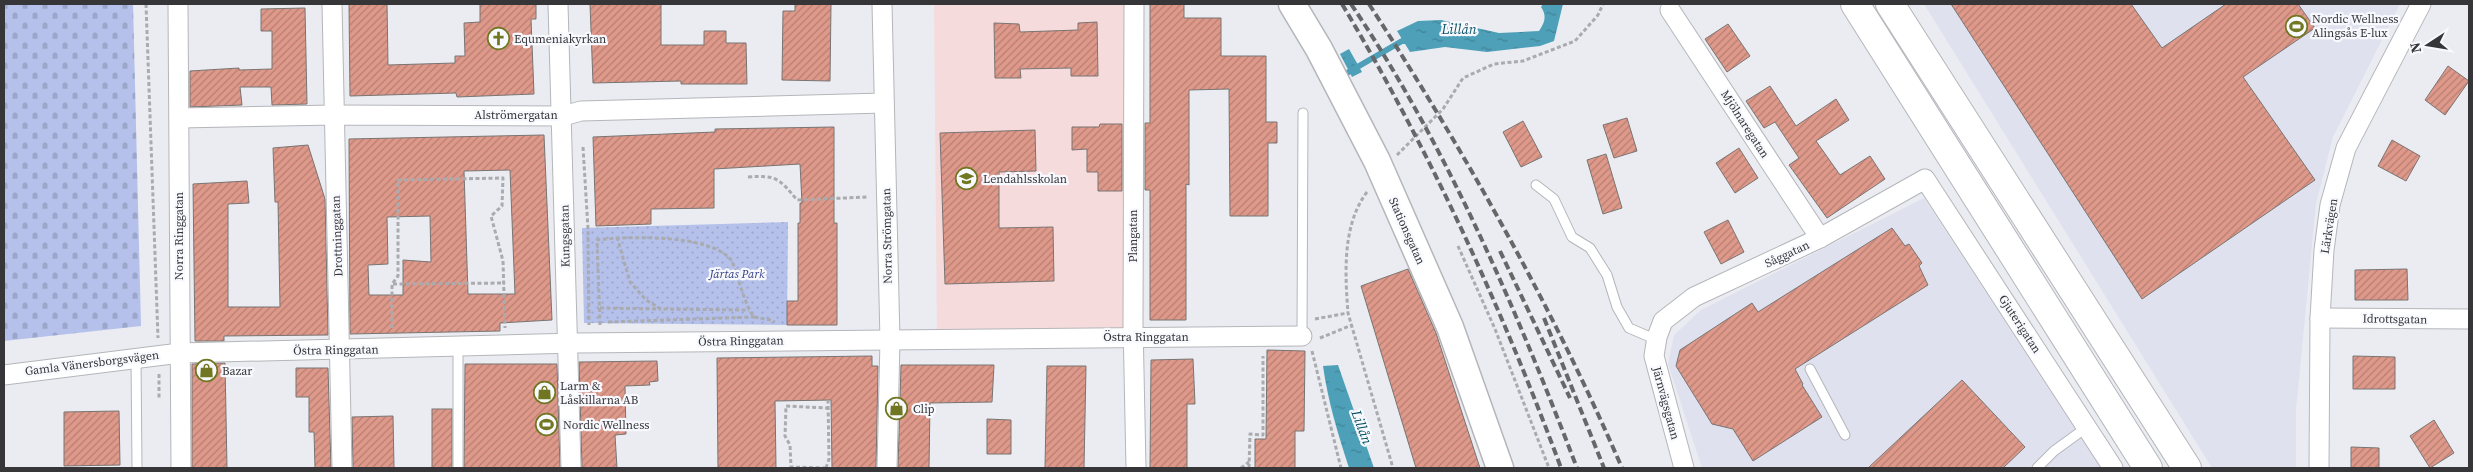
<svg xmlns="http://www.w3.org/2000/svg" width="2473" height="472" viewBox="0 0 2473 472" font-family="'Source Serif 4',serif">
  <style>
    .built { fill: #dfe2ee }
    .education { fill: #f6dbdc }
    .green { fill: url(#green-dots) }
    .cemetery { fill: url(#cemetery-stones) }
    .water { fill: url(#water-ripples) }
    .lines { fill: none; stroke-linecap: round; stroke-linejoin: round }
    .stream { stroke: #4da0b8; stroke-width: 6 }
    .building { fill: url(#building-hatch); stroke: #797473; fill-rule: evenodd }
    .lane-casing { stroke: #b4b6ba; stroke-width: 11 }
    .street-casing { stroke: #b4b6ba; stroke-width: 21 }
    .secondary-casing { stroke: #b4b6ba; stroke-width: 29 }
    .highway-casing { stroke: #b4b6ba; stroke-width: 30 }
    .path { stroke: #a9abaf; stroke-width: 3; stroke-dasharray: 4 2.5; stroke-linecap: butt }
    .lane { stroke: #fff; stroke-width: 9 }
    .street { stroke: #fff; stroke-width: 19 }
    .secondary { stroke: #fff; stroke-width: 26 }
    .highway { stroke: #fff; stroke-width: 28 }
    .rail { stroke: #666769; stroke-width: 4; stroke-dasharray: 8 4; stroke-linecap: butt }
    .labels { text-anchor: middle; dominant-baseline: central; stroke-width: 4.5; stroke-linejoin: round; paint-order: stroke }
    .poi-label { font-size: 12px; fill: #363638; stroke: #f8f9fe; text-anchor: start }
    .street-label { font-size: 12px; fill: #363638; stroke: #f8f9fe }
    .park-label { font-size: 12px; font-style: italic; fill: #333f85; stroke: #f8f9fe }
    .water-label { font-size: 14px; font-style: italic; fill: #0a5364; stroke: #f8f9fe }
  </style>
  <defs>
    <pattern id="green-dots" width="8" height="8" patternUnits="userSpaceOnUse" patternTransform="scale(1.25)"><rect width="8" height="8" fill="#b5c1eb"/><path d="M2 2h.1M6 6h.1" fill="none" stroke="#9ca6ca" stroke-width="1.8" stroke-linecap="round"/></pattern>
    <pattern id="cemetery-stones" width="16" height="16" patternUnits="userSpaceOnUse" patternTransform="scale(1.25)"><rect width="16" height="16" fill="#b5c1eb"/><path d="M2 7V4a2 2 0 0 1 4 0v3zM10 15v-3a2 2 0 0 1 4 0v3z" fill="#9ca6ca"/></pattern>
    <pattern id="water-ripples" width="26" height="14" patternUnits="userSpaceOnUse" patternTransform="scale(1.25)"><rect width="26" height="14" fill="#4da0b8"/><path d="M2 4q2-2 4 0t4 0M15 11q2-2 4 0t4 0" fill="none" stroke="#418397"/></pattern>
    <pattern id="building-hatch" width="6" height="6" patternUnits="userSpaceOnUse" patternTransform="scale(1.25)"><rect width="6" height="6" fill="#df998a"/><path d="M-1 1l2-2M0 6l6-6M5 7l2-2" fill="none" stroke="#b67e72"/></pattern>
  </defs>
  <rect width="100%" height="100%" fill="#eaecf1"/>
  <g class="built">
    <polygon points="1924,4 2400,4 2333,137 2316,204 2296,410 2296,468 2212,468"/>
    <polygon points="1924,198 2101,468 1702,468 1668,364 1674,335 1701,310"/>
  </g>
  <polygon class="education" points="934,4 1142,4 1143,340 937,343"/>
  <polygon class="green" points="788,222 787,325 584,323 582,228"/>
  <polygon class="cemetery" points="4,4 133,4 141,326 4,341"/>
  <g class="water">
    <path d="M 1543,4 L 1563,4 L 1554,41 L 1540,46 L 1487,52 L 1445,47 L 1410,52 L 1397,31 L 1418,21 L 1441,20 L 1499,33 L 1539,31 C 1545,22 1547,16 1541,7 Z"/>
    <polygon points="1349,49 1362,72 1352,77 1340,54"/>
    <path d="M 1338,365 L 1374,468 L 1349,468 C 1338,434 1328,402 1323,366 Z"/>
  </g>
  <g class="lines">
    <polyline class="stream" points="1347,73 1402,41 1410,41"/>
  </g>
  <g class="building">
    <polygon points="349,4 387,4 388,65 455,63 455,56 465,56 464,23 480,22 480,4 536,4 536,19 531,19 534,94 457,97 456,93 350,96"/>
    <polygon points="590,4 661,4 661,45 704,45 704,31 726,31 726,43 746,43 747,84 681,84 681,81 593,83"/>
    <polygon points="795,4 831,4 830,81 782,80 783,11 795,11"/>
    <polygon points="1150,4 1184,4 1184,18 1221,18 1221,56 1266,56 1266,122 1277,122 1277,143 1268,143 1268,216 1230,216 1229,89 1189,90 1189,185 1186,184 1186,320 1150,320 1150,190 1145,190 1145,123 1150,123"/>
    <polygon points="1951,4 2131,4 2162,48 2226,4 2298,4 2315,28 2243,77 2315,180 2142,299"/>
    <polygon points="305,8 307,104 272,105 271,87 240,87 242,105 190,107 190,71 239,68 239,70 272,69 272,31 261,31 261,9"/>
    <polygon points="1097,22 1098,76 1071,76 1071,68 1020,69 1021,78 995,78 994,23 1019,24 1020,32 1078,30 1078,23"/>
    <polygon points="1728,24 1750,56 1727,72 1705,39"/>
    <polygon points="2448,66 2469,81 2445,115 2425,100"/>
    <polygon points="1770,86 1796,126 1836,99 1849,120 1816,141 1840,175 1870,156 1885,179 1827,218 1789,165 1799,158 1775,122 1764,128 1746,101"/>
    <polygon points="1627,118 1637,151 1614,158 1603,125"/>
    <polygon points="1523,121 1542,157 1521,167 1503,132"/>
    <polygon points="1100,124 1122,124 1122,191 1098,191 1098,172 1087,172 1087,149 1072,150 1072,127 1099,127"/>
    <polygon points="834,127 834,223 837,223 837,325 787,325 787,301 798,301 798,223 800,223 800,203 802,203 800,164 714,169 714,208 651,209 651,224 596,226 593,137 715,132 715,129"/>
    <polygon points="1035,130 1036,171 999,172 999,228 1053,227 1054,281 945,284 940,133"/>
    <path d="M 544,135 L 552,320 L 500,323 L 500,331 L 350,334 L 349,139 ZM 510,170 L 515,294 L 468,294 L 464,171 ZM 430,216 L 431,262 L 403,260 L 403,295 L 369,295 L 368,265 L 388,264 L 387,217 Z"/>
    <polygon points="2392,140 2420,156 2406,181 2378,166"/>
    <polygon points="308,145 325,199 328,335 224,336 224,341 195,341 193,184 247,181 249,203 228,204 228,307 280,307 278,202 275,202 273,148"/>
    <polygon points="1739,148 1758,178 1735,193 1716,163"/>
    <polygon points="1606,154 1622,208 1603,214 1587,160"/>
    <polygon points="1728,220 1744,252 1721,264 1704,232"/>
    <polygon points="1892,228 1905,246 1909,244 1922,263 1919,266 1928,285 1795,369 1803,384 1802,385 1822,417 1753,461 1733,429 1712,424 1676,366 1680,350 1752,303 1758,312"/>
    <polygon points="1408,269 1436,333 1480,468 1416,468 1361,286"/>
    <polygon points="2407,269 2408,300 2355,300 2355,270"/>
    <polygon points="1267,350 1305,351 1304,431 1295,431 1295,468 1255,468 1255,439 1266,439"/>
    <polygon points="872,356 872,366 878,366 876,468 832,468 831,400 775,401 776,468 718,468 717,358"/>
    <polygon points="2353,356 2395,357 2395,389 2353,389"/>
    <polygon points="1193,359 1195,404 1187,404 1187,468 1150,468 1151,360"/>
    <polygon points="657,361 658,381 649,382 650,385 625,386 626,434 615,435 617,468 582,468 579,362"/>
    <polygon points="225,363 227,468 192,468 192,364"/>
    <polygon points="465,364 557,364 560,468 464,468"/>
    <polygon points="901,365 994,365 992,402 930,403 929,468 898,468"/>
    <polygon points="1047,366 1086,366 1084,468 1045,468"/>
    <polygon points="296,368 328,368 331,468 315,468 314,432 309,432 309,397 296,397"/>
    <polygon points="1962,380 2025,447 2003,468 1868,468"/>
    <rect x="432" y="409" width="20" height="59"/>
    <polygon points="119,411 120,465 64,466 64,412"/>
    <polygon points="393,416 394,468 353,468 352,417"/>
    <polygon points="987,419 1011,420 1011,454 987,454"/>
    <polygon points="2434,420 2454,453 2430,468 2410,436"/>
    <polygon points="2351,447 2379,448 2379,468 2351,468"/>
  </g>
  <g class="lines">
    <defs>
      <g id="lane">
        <polyline points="1536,185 1554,199 1572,237 1590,248 1607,275 1617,307 1629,328 1657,340"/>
        <polyline points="1302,336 1303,113"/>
        <polyline points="136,358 137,468"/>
        <polyline points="1810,369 1845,435"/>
        <polyline points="458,468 458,347"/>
        <polyline points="2037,468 2054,451 2087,427"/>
      </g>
      <g id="street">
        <polyline points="178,4 181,468"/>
        <polyline points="332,4 342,468"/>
        <polyline points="558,4 571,468"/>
        <polyline points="882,4 890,340 887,468"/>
        <polyline points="1134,4 1133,323 1136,468"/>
        <polyline points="1670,10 1820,238"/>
        <polyline points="179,118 334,115 563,116 581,111 884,103"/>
        <polyline points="2320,318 2469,319"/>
        <polyline points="4,375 180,353 577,343 1302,336"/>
        <polyline points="1684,468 1654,356 1657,337 1663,321 1694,297 1820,238 1925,179 2113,468"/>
        <polyline points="2319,468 2320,318 2324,250 2330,205 2346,148 2421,4"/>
      </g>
      <polyline id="secondary" points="1292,4 1319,49 1377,161 1450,327 1500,468"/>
      <g id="highway">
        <polyline points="1855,4 2148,468"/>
        <polyline points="1890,4 2187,468"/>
      </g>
    </defs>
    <use href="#lane" class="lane-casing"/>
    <use href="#street" class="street-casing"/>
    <use href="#secondary" class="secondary-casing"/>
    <use href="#highway" class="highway-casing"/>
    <g class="path">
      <polyline points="146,4 158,338"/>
      <polyline points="583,147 588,229 589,325"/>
      <polyline points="1397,155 1443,109 1463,78 1494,64 1523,61 1575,41 1598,15 1603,4"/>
      <path d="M 748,177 C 776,175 779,178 797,200 L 868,197"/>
      <path d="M 1367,192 C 1342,225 1345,274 1348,313 L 1393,468"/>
      <polyline points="617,237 630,282 646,300 661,309 749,310"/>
      <polyline points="1458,246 1495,329 1549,468"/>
      <polyline points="393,284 505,283"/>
      <polyline points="600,308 661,309"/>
      <polyline points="1315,319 1348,313"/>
      <polyline points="608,322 754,317"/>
      <path d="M 600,325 L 597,240 C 627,236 711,234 731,260 C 735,266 736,275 739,282 C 743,294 747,307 754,317 L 771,320 L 775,322"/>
      <polyline points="392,328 392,284 398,276 398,180 503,178 502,206 491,216 503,261 505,328"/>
      <polyline points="1320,338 1352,325"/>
      <polyline points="1312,351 1341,468"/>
      <polyline points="159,374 159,400"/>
      <polyline points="826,468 791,467 790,445 785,436 786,406 827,408"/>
      <polyline points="826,468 829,459 828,400"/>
      <polyline points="1241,468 1249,462"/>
      <polyline points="1249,468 1250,434 1263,435 1263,356"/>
    </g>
    <use href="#lane" class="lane"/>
    <use href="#street" class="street"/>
    <use href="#secondary" class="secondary"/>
    <use href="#highway" class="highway"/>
    <g class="rail">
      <path d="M 1342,4 C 1430,151 1502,308 1561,468"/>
      <path d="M 1351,4 C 1447,146 1516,309 1577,468"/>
      <path d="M 1369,4 C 1465,152 1552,306 1622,468"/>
      <polyline points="1500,251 1570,398"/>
      <polyline points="1544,318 1604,468"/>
    </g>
  </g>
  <defs>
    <symbol id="stadium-ring" viewBox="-11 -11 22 22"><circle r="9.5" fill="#f8f9fe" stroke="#707720" stroke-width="1.5"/><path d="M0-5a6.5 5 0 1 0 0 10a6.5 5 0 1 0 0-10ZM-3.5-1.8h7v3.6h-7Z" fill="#707720"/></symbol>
    <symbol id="church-ring" viewBox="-11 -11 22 22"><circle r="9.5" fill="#f8f9fe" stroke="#707720" stroke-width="1.5"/><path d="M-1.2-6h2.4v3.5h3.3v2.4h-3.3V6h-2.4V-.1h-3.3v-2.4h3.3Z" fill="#707720"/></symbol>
    <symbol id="school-ring" viewBox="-11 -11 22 22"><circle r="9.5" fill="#f8f9fe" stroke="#707720" stroke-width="1.5"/><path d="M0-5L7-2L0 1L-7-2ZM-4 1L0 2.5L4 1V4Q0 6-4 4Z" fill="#707720"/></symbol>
    <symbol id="shop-ring" viewBox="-11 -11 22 22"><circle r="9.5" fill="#f8f9fe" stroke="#707720" stroke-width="1.5"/><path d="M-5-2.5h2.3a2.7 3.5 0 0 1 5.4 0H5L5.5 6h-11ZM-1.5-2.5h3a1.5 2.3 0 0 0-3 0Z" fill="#707720"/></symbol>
  </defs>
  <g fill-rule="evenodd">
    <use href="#stadium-ring" x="2284" y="14" width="25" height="25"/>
    <use href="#church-ring" x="486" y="26" width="25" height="25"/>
    <use href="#school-ring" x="954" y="166" width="25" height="25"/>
    <use href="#shop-ring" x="194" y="358" width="25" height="25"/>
    <use href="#shop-ring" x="532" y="380" width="25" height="25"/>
    <use href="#shop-ring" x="884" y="396" width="25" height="25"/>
    <use href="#stadium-ring" x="534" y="412" width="25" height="25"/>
  </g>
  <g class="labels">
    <g class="poi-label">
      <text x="2312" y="19">Nordic Wellness<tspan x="2312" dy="14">Alingsås E-lux</tspan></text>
      <text x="514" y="39">Equmeniakyrkan</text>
      <text x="983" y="179">Lendahlsskolan</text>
      <text x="222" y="371">Bazar</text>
      <text x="560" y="386">Larm &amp;<tspan x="560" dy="14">Låskillarna AB</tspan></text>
      <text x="913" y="409">Clip</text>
      <text x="563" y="425">Nordic Wellness</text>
    </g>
    <g class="street-label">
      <text x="516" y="115">Alströmergatan</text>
      <text transform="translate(1745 124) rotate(57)">Mjölnaregatan</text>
      <text transform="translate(2329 226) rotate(-81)">Lärkvägen</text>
      <text transform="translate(1407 231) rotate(66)">Stationsgatan</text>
      <text transform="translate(179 236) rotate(-90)">Norra Ringgatan</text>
      <text transform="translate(337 236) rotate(-92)">Drottninggatan</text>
      <text transform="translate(565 236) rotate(-91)">Kungsgatan</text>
      <text transform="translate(887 236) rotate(-91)">Norra Strömgatan</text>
      <text transform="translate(1133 236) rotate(-90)">Plangatan</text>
      <text transform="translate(1787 254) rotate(-25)">Såggatan</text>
      <text transform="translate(2395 319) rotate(1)">Idrottsgatan</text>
      <text transform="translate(2020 324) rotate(57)">Gjuterigatan</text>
      <text x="1146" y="337">Östra Ringgatan</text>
      <text transform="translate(741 341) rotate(-1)">Östra Ringgatan</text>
      <text transform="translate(336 350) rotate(-1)">Östra Ringgatan</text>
      <text transform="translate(92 363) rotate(-7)">Gamla Vänersborgsvägen</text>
      <text transform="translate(1666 403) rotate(75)">Järnvägsgatan</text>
    </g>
    <g class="park-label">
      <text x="737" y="274">Järtas Park</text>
    </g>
    <g class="water-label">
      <text x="1459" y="29">Lillån</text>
      <text transform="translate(1362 427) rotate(70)">Lillån</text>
    </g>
  </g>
  <rect width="2473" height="472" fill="none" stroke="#363638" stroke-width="10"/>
  <g transform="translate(2428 45) rotate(258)" stroke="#f8f9fe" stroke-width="4" paint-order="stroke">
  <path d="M0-4L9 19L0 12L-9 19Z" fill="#363638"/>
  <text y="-8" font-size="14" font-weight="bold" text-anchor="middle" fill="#363638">N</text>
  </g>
</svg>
